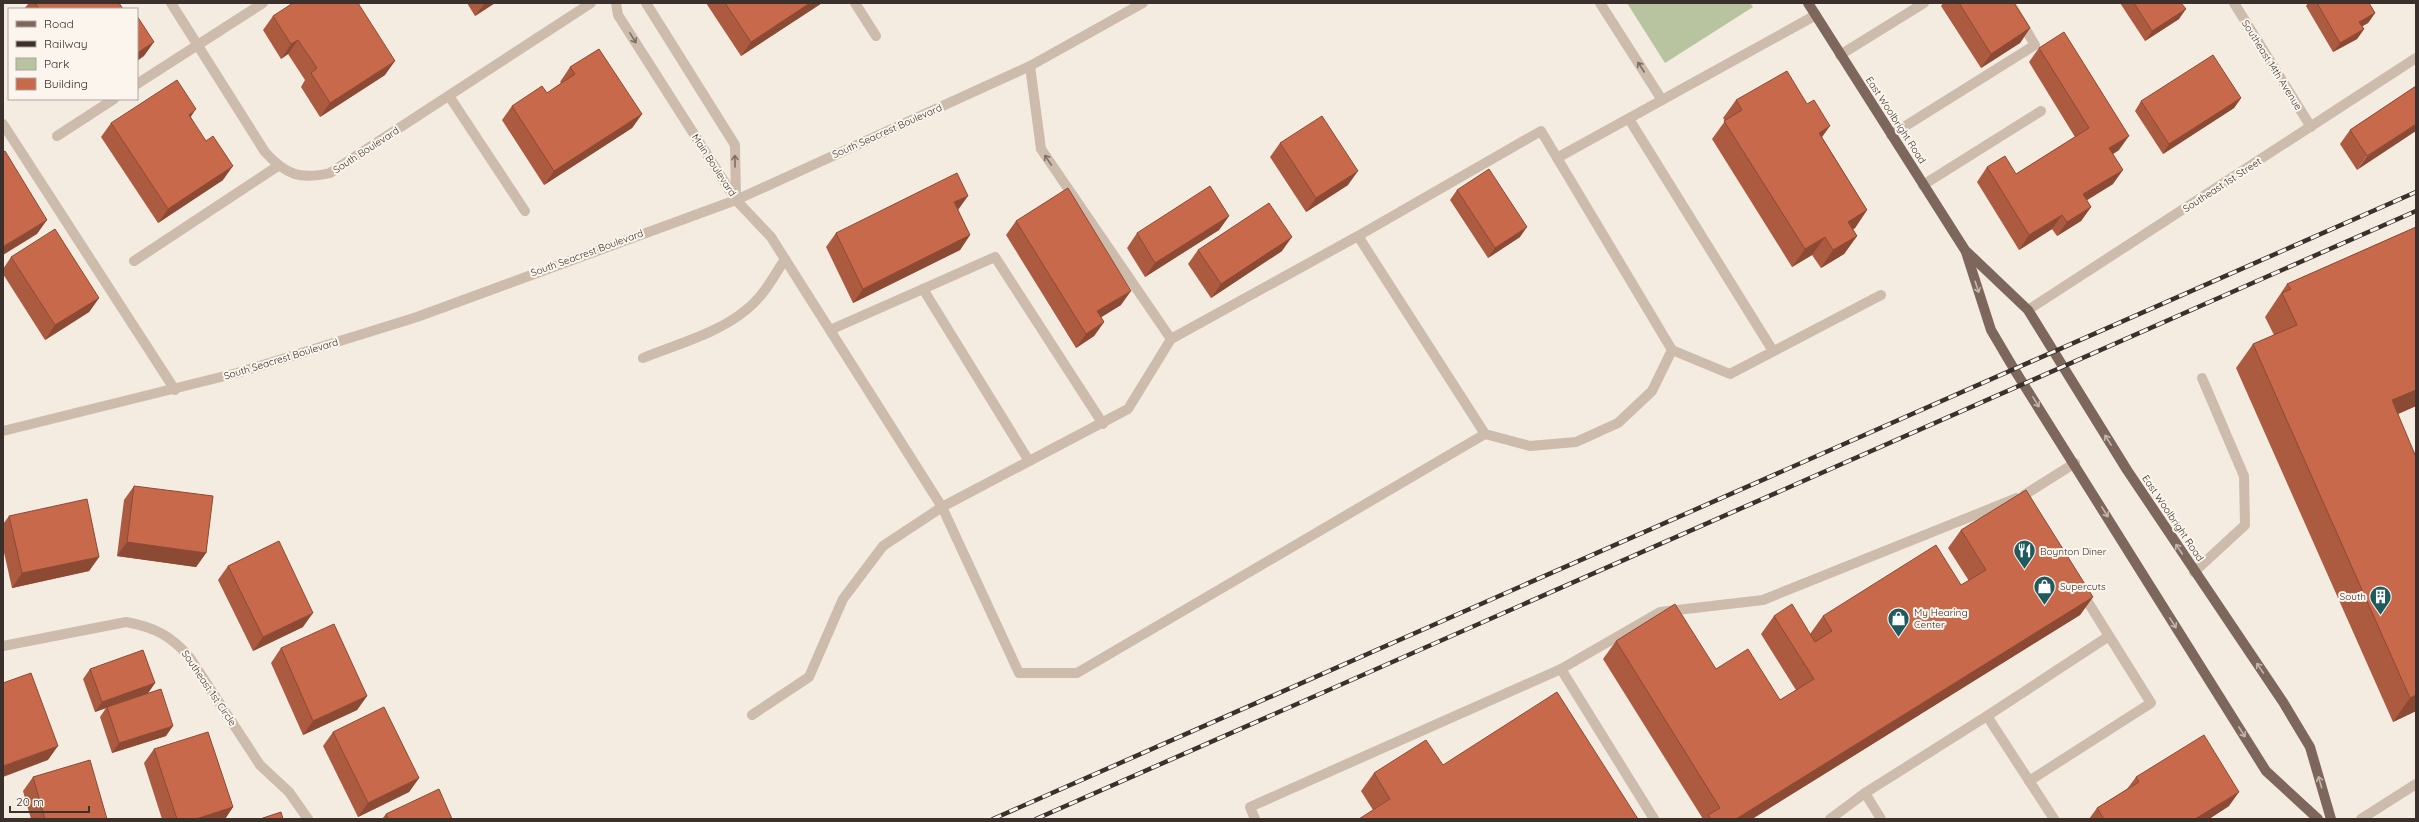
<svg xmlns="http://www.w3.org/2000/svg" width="2419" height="822" viewBox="0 0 2419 822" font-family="Quicksand,sans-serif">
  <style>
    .green { fill: #b8c4a0 }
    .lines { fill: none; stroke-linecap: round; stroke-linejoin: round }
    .minor { stroke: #cdbbac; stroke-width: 10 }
    .major { stroke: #7d675c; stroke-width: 10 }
    .rail-casing { stroke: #3b302b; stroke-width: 4.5 }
    .rail { stroke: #fbf5ee; stroke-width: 3; stroke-dasharray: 9; stroke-linecap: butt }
    .wall { fill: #ac5a40 }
    .shaded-wall { fill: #8c4a34 }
    .building { fill: #c8694b; stroke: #8c4a34 }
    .oneway { stroke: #7d6f65 }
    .oneway2 { stroke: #c2b5ac }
    .labels { text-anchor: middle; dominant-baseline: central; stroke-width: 4; stroke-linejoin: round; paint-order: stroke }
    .street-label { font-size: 10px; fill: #3b302b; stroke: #fbf5ee }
    .poi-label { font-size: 10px; fill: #3b302b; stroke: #fbf5ee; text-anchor: start }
  </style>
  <rect width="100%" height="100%" fill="#f4ebe1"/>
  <polygon class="green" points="1627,3 1750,3 1753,7 1665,63"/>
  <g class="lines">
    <g class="minor">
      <path d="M 171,3 L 265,152 C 286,175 300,180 330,173 L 591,3"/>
      <polyline points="616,3 618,15 736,200 771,237 942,507 1128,409 1171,339 1041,149 1030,66"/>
      <polyline points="646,3 735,145 736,200"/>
      <polyline points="855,3 876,36"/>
      <polyline points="1600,3 1662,100"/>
      <polyline points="2234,3 2311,127"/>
      <polyline points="1840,55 1924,3"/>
      <polyline points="137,84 263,3"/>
      <polyline points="449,96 525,211"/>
      <polyline points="1629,119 1773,351"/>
      <polyline points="3,124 175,390"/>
      <polyline points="1891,135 2035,45 2010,3"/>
      <polyline points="57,136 114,99"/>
      <polyline points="1557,158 1816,15"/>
      <polyline points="1923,185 2041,111"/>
      <polyline points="134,261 278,166"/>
      <polyline points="923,289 995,257 1103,424"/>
      <polyline points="2028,310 2416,58"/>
      <polyline points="830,330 923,289 1029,461"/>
      <polyline points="1171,339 1358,236 1485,434 1530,446 1576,442 1618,423 1652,391 1672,350 1541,131 1358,236"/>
      <polyline points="1672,350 1730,374 1881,295"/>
      <path d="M 643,358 C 677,344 717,334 746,310 C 763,297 774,276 785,259"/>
      <polyline points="3,431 237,373 417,317 736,200 1030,66 1143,3"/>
      <polyline points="2028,502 2024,495 2075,463"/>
      <polyline points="2194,572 2245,525 2244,476 2202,378"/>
      <path d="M 3,646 L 126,622 C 154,627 172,636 190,658 L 260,765 L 289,792 L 308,819"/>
      <polyline points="752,715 809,677 843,599 883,546 942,507 1019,673 1077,673 1485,434"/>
      <polyline points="2029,781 2151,703 2081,591"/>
      <polyline points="1865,793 1881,819"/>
      <polyline points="1255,819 1250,807 1561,669"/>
      <polyline points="1654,819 1561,669 1660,612 1763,600 2017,498"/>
      <polyline points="1830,819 1865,793 1987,716"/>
      <polyline points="2054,819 1987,716 2109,636"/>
      <polyline points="2361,819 2416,784"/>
    </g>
    <g class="major">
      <polyline points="1808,3 1965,250 2028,310 2127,470 2283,702 2310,747 2331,819"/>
      <polyline points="1966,252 1991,330 2014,369 2266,771 2318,819"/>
    </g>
    <defs>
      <g id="rail">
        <polyline points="993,819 2416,192"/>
        <polyline points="1036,819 2416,211"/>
      </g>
    </defs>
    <use href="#rail" class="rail-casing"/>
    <use href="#rail" class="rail"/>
  </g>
  <g class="wall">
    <polygon points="29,3 119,3 123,9 24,9"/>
    <polygon points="467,3 495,3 475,16"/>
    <polygon points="706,3 822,3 741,56"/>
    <polygon points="1943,3 2014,3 2030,28 2020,43 1981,68 1941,6"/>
    <polygon points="2120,3 2181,3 2179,19 2145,41"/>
    <polygon points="2308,3 2369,3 2375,13 2368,23 2362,26 2364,29 2357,39 2333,52 2306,6"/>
    <polygon points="273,16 385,75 320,117 301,87 305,80 288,54 281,59 263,30"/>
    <polygon points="2039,48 2119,150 2113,154 2113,184 2086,200 2091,207 2081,221 2057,236 2052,229 2019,250 1977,182 1987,167 2016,174 2075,137 2029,62"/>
    <polygon points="570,67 642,114 632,128 544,185 502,120 512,106 547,93 561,83 560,82"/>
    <polygon points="2416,86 2357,170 2340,144 2350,130"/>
    <polygon points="2241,98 2234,108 2163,154 2135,111 2141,101"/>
    <polygon points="1736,100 1822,137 1867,210 1855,228 1853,229 1857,236 1844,254 1821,268 1812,255 1792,267 1712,139 1725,121 1723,118"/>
    <polygon points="191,117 223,180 158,223 101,137 111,123"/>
    <polygon points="1280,143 1348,185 1306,212 1270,157"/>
    <polygon points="1457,190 1520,237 1488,258 1450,200"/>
    <polygon points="958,210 970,235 960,250 853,303 826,247 836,233"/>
    <polygon points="1229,216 1219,230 1145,277 1127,248 1137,233"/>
    <polygon points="1016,221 1121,305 1101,317 1104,322 1094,336 1076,348 1006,235"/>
    <polygon points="2416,227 2416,406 2398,414 2416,711 2393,722 2236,368 2253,344 2274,335 2265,317 2287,284"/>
    <polygon points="1198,250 1282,251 1211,298 1188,264"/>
    <polygon points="11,257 99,298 89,312 45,340 3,274 3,269"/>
    <polygon points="134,486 206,553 196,567 117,556 124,500"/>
    <polygon points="9,516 99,557 89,571 12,588 3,548 3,524"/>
    <polygon points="1961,530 2093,597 2080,615 1752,819 1703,819 1603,659 1616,641 1716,669 1780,700 1796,690 1761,634 1774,616 1810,634 1823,616 1961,585 1969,581 1948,548"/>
    <polygon points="228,566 303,627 253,651 218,580"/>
    <polygon points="281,648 367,696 357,710 303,735 271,663"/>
    <polygon points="90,669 155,683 148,693 136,697 166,736 112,753 100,717 106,708 95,712 83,679"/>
    <polygon points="333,732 419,778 409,792 358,817 323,746"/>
    <polygon points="154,749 233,807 225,819 162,819 144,763"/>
    <polygon points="1443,765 1373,810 1361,791 1374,773"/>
    <polygon points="33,777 107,819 31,819 23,791"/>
    <polygon points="2136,777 2229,806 2209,819 2089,819 2097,808 2127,789"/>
    <polygon points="386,814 388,819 382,819"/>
  </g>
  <g class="shaded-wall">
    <polygon points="485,3 495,3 475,16"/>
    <polygon points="810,3 822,3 741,56 751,42"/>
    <polygon points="2186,9 2179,19 2145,41 2152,31"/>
    <polygon points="2375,13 2368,23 2352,32 2359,22"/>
    <polygon points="2030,28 2020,43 1981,68 1991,54"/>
    <polygon points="2364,29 2357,39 2333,52 2340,43"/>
    <polygon points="298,40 288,54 281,59 291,44"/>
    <polygon points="154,42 144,56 137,61 137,53"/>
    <polygon points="395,61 385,75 320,117 330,103"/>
    <polygon points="2241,98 2234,108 2163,154 2169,144"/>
    <polygon points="196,109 186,124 189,115"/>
    <polygon points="642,114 632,128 544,185 554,171"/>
    <polygon points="2416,124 2416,131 2357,170 2367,156"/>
    <polygon points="1830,126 1817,144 1819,133"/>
    <polygon points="2129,136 2119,150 2099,163 2109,148"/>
    <polygon points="233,166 223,180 158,223 168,209"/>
    <polygon points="2123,170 2113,184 2073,209 2083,194"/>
    <polygon points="1358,171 1348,185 1306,212 1316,198"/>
    <polygon points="968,196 958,210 954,202"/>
    <polygon points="2091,207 2081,221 2057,236 2067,222"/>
    <polygon points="1867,210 1855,228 1836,240 1848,222"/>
    <polygon points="2062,215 2052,229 2019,250 2029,235"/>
    <polygon points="1229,216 1219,230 1145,277 1155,263"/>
    <polygon points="47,220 37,234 3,255 3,248 4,246"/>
    <polygon points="1527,227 1520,237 1488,258 1495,248"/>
    <polygon points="970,235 960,250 853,303 863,289"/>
    <polygon points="1857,236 1844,254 1821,268 1833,250"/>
    <polygon points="1292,237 1282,251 1211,298 1221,284"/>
    <polygon points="1825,237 1812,255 1792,267 1805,249"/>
    <polygon points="1131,291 1121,305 1087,326 1097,311"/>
    <polygon points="99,298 89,312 45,340 55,325"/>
    <polygon points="1104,322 1094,336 1076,348 1086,334"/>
    <polygon points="2416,390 2416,406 2375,424 2392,400"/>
    <polygon points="127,542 206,553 196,567 117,556"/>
    <polygon points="99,557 89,571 12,588 22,573"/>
    <polygon points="2093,597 2080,615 1752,819 1736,819"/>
    <polygon points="313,613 303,627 253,651 263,637"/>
    <polygon points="155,683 148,693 107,708 107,707 106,708 95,712 102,702"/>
    <polygon points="2416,695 2416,711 2393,722 2410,698"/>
    <polygon points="367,696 357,710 303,735 313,721"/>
    <polygon points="173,726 166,736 112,753 119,743"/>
    <polygon points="58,746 48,760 3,777 3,766"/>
    <polygon points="419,778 409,792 358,817 368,803"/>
    <polygon points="2239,792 2229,806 2209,819 2195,819"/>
    <polygon points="233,807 225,819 196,819"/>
  </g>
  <g class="building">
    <polygon points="35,3 119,3 123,9 39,9"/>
    <polygon points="293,3 358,3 395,61 330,103 311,73 317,68 298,40 291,44 273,16"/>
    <polygon points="725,3 810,3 751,42"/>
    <polygon points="1959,3 2014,3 2030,28 1991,54"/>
    <polygon points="2134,3 2181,3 2186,9 2152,31"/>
    <polygon points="2317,3 2369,3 2375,13 2359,22 2364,29 2340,43"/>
    <polygon points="137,16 154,42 137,53"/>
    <polygon points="2064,32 2129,136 2109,148 2123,170 2083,194 2091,207 2067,222 2062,215 2029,235 1987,167 2005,156 2016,174 2089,128 2039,48"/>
    <polygon points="599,49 642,114 554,171 512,106 542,86 547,93 575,74 570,67"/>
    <polygon points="2213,55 2241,98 2169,144 2141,101"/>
    <polygon points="1787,71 1807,104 1814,100 1830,126 1819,133 1867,210 1848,222 1857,236 1833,250 1825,237 1805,249 1724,121 1742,110 1736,100"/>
    <polygon points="177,80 196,109 189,115 206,141 213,136 233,166 168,209 111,123"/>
    <polygon points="2416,86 2416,124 2367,156 2350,130"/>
    <polygon points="1322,116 1358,171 1316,198 1280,143"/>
    <polygon points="5,151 47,220 4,246 3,245 3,152"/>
    <polygon points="1489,169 1527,227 1495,248 1457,190"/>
    <polygon points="957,173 968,196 954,202 970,235 863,289 836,233"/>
    <polygon points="1210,186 1229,216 1155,263 1137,233"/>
    <polygon points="1068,188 1131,291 1097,311 1104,322 1086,334 1016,221"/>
    <polygon points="1269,203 1292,237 1221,284 1198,250"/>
    <polygon points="2416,227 2416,390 2392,400 2416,457 2416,695 2410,698 2253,344 2297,325 2282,293 2291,289 2287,284"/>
    <polygon points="55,229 99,298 55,325 11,257"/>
    <polygon points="134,486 213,496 206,553 127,542"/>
    <polygon points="2026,490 2093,597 1736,819 1711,819 1708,815 1720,808 1616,641 1675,604 1716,669 1748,649 1780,700 1814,679 1774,616 1792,604 1815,642 1832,631 1823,616 1936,545 1961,585 1986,570 1961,530"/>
    <polygon points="87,499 99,557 22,573 9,516"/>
    <polygon points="279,541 313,613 263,637 228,566"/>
    <polygon points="334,624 367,696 313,721 281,648"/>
    <polygon points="143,650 155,683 102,702 90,669"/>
    <polygon points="31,673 58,746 3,766 3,683"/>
    <polygon points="161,689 173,726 119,743 107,707"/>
    <polygon points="1557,692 1638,819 1359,819 1390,799 1374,773 1426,740 1443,765"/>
    <polygon points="384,707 419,778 368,803 333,732"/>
    <polygon points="208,732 233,807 196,819 177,819 154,749"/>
    <polygon points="2204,735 2239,792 2195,819 2104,819 2097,808 2139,782 2136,777"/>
    <polygon points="90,760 107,819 45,819 33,777"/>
    <polygon points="439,789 452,819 388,819 386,814"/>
    <polygon points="281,812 283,819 260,819"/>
  </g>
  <defs><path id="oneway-shaft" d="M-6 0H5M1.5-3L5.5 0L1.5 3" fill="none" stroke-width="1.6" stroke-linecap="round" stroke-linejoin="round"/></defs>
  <g class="oneway">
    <use href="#oneway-shaft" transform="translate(633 38) rotate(58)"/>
    <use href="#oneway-shaft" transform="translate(1641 67) rotate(-123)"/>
    <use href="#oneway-shaft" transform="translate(1048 160) rotate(-124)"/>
    <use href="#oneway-shaft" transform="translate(735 161) rotate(-91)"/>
  </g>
  <g class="oneway2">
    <use href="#oneway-shaft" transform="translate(1977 287) rotate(72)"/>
    <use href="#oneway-shaft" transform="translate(2036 402) rotate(58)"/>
    <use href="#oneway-shaft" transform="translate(2108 440) rotate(-122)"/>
    <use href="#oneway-shaft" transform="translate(2105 512) rotate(58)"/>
    <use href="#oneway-shaft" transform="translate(2179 549) rotate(-124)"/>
    <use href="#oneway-shaft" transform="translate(2173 623) rotate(58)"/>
    <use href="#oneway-shaft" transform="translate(2260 668) rotate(-124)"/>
    <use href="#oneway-shaft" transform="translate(2242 732) rotate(58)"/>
    <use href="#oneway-shaft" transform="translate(2320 782) rotate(-106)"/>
  </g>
  <defs>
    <symbol id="restaurant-pin" viewBox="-11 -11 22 30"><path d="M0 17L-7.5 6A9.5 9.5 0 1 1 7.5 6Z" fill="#1f5a5e" stroke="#fbf5ee"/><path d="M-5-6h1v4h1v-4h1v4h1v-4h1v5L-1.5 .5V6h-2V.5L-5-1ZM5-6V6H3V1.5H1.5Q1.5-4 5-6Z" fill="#fff"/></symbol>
    <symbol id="shop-pin" viewBox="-11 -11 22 30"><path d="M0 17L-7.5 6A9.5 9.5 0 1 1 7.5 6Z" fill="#1f5a5e" stroke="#fbf5ee"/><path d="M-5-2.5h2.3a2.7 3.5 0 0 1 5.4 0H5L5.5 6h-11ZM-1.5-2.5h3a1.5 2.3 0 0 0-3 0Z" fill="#fff"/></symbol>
    <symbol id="building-pin" viewBox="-11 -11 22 30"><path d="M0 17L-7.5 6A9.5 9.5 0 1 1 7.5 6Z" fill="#1f5a5e" stroke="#fbf5ee"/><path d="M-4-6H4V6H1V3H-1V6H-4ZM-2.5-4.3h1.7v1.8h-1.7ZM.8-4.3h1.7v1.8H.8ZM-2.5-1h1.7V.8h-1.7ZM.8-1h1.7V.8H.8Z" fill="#fff"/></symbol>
  </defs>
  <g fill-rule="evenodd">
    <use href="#restaurant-pin" x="2012" y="538" width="25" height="34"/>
    <use href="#shop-pin" x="2032" y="574" width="25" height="34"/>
    <use href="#building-pin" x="2368" y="584" width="25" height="34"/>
    <use href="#shop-pin" x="1886" y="606" width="25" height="34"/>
  </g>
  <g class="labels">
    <g class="street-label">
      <text transform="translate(2272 65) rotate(58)">Southeast 14th Avenue</text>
      <text transform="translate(1896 120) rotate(57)">East Woolbright Road</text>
      <text transform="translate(887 131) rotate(-24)">South Seacrest Boulevard</text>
      <text transform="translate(366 150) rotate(-33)">South Boulevard</text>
      <text transform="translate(714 165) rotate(57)">Main Boulevard</text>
      <text transform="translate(2222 185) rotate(-33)">Southeast 1st Street</text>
      <text transform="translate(587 253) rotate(-20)">South Seacrest Boulevard</text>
      <text transform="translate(281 359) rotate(-17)">South Seacrest Boulevard</text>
      <text transform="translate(2173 518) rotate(56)">East Woolbright Road</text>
      <text transform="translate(209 688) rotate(56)">Southeast 1st Circle</text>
    </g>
    <g class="poi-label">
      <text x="2040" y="551">Boynton Diner</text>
      <text x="2060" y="586">Supercuts</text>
      <text x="2366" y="596" text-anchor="end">South</text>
      <text x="1914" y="612">My Hearing<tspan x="1914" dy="12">Center</tspan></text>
    </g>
  </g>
  <rect width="2419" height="822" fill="none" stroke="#3b302b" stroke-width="8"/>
  <rect x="8" y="8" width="130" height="92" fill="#fbf5ee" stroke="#aea6a0"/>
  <rect x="16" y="21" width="20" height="6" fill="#7d675c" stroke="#aea6a0"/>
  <text x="44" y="28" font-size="12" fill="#3b302b">Road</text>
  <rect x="16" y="41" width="20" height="6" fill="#3b302b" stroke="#aea6a0"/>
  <text x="44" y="48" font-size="12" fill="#3b302b">Railway</text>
  <rect x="16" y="58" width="20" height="12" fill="#b8c4a0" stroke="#aea6a0"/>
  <text x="44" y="68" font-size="12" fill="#3b302b">Park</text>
  <rect x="16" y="78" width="20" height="12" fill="#c8694b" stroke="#aea6a0"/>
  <text x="44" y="88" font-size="12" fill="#3b302b">Building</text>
  <path d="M10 806v6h79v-6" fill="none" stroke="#3b302b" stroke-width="2"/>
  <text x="16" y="806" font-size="12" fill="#3b302b" stroke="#fbf5ee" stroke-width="3" paint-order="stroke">20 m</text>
</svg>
